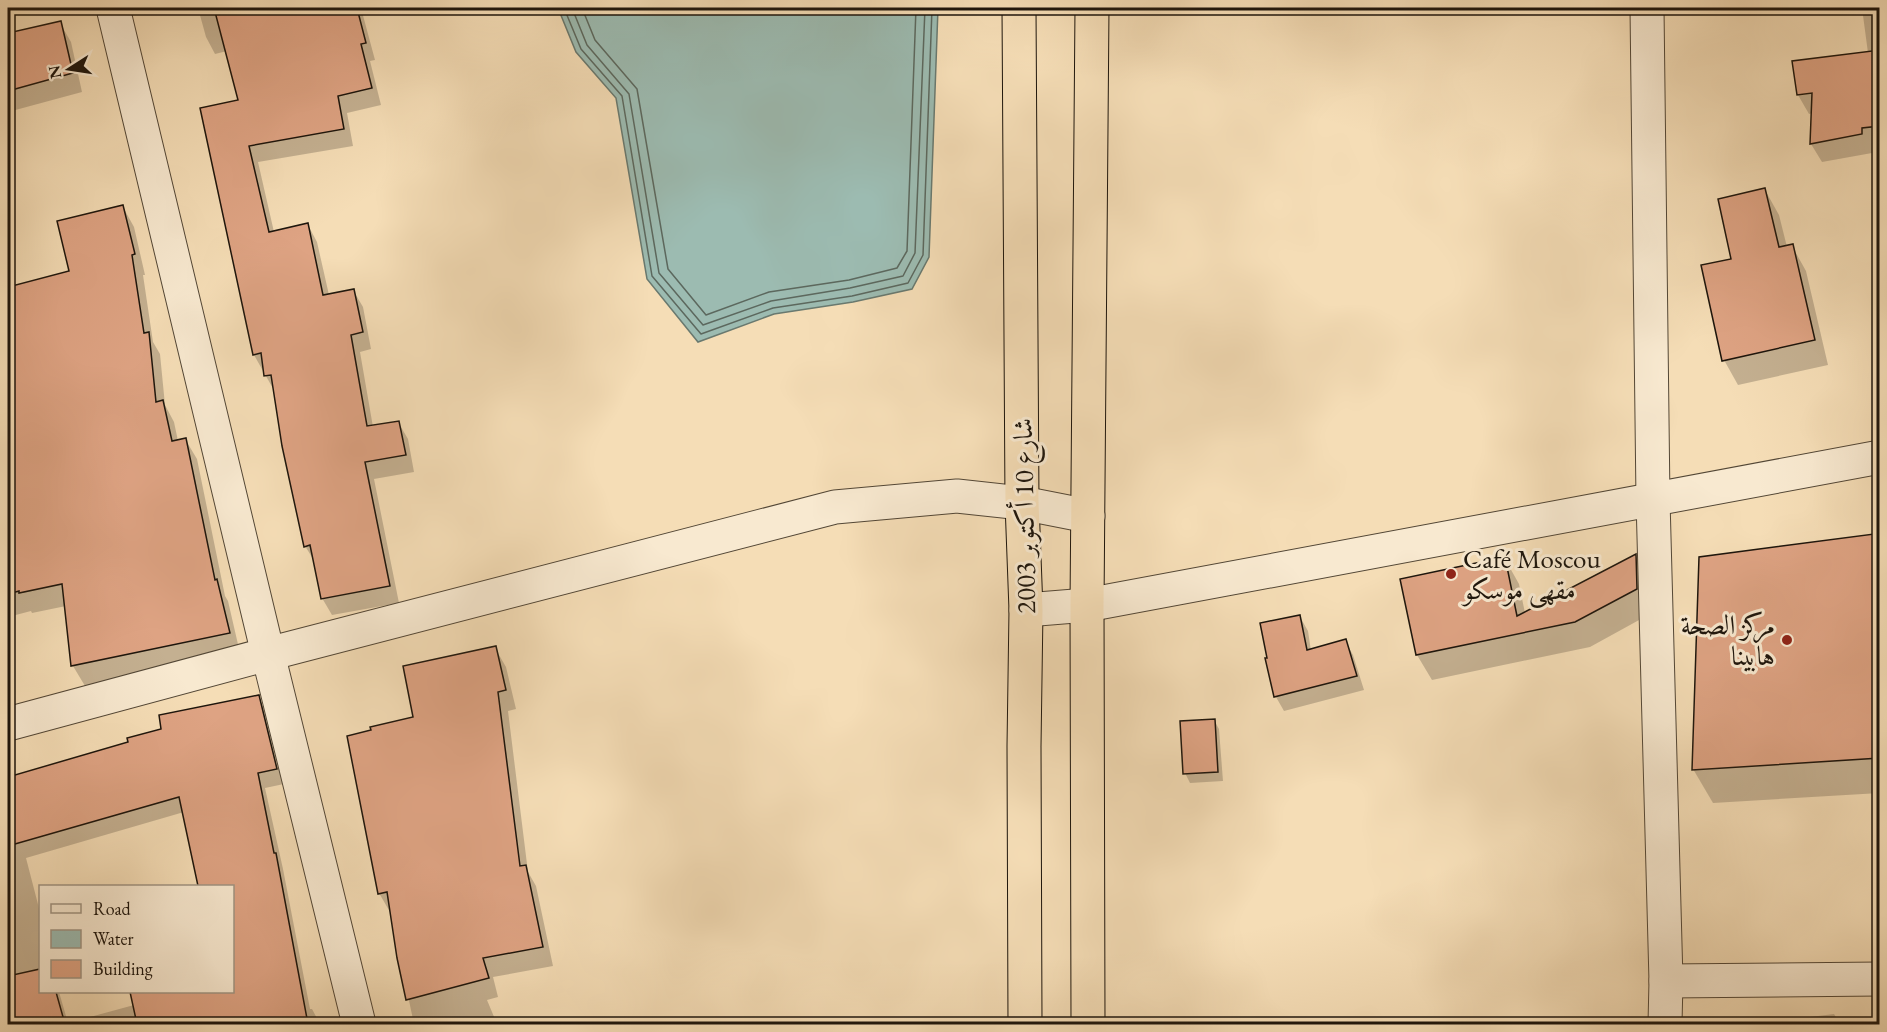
<svg xmlns="http://www.w3.org/2000/svg" width="1887" height="1032" viewBox="0 0 1887 1032" font-family="'EB Garamond',Amiri,serif">
  <style>
    .water { fill: #9cbbb1; stroke: #69796f; stroke-width: 1.5 }
    .shadow { fill: #0003; fill-rule: evenodd }
    .lines { fill: none; stroke-linecap: round; stroke-linejoin: round }
    .shore { stroke: #5c685e; stroke-width: 1.5 }
    .building { fill: #dea383; stroke: #1d150c; stroke-width: 1.5 }
    .minor-casing { stroke: #534736; stroke-width: 35 }
    .trunk-casing { stroke: #1d150c; stroke-width: 35 }
    .minor { stroke: #f8e9d0; stroke-width: 33 }
    .trunk { stroke: #f5ddb6; stroke-width: 33 }
    .poi-dot { fill: #8f2418; stroke: #f8e9d0; stroke-width: 2 }
    .labels { text-anchor: middle; dominant-baseline: central; stroke-width: 6; stroke-linejoin: round; paint-order: stroke }
    .street-label { font-size: 27px; fill: #1d150c; stroke: #f8e9d0 }
    .poi-label { font-size: 27px; fill: #1d150c; stroke: #f8e9d0; text-anchor: start }
  </style>
  <rect width="100%" height="100%" fill="#f5ddb6"/>
  <filter id="stains"><feTurbulence type="fractalNoise" baseFrequency=".00333" numOctaves="4"/><feColorMatrix values="0 0 0 0 .2 0 0 0 0 .09 0 0 0 0 .02 0 0 0 .5 -.17"/></filter>
  <radialGradient id="worn" r=".72"><stop offset=".6" stop-color="#630" stop-opacity="0"/><stop offset="1" stop-color="#630" stop-opacity=".3"/></radialGradient>
  <polygon class="water" points="558,8 938,8 929,257 912,289 853,302 774,314 698,342 647,279 616,98 576,52"/>
  <g class="shadow">
    <polygon points="198,8 361,8 375,60 370,61 381,105 347,113 353,146 258,162 274,232 308,225 317,242 329,295 353,290 363,307 371,349 360,352 373,427 398,422 408,439 414,472 374,479 399,603 332,615 322,598 315,562 305,546 275,392 254,355 240,101 227,51 215,54 206,37"/>
    <polygon points="1862,8 1880,8 1880,146 1872,146 1872,153 1822,162 1811,144 1813,113 1809,114 1798,95 1868,53"/>
    <polygon points="60,23 71,42 82,92 8,112 8,35"/>
    <polygon points="1765,190 1779,215 1787,247 1792,246 1806,271 1828,365 1738,385 1724,360"/>
    <polygon points="123,207 134,227 145,275 143,275 153,342 160,354 165,405 174,422 178,441 185,439 197,459 225,596 228,601 240,653 85,686 73,666 66,606 32,613 31,611 8,617 8,291 27,288 70,272"/>
    <polygon points="1873,536 1880,546 1880,793 1713,803 1693,769"/>
    <polygon points="1635,555 1649,580 1650,614 1590,647 1432,680 1417,655 1505,559 1519,584 1525,613"/>
    <polygon points="1300,617 1308,631 1311,651 1345,641 1353,655 1364,690 1284,711 1276,697"/>
    <polygon points="495,648 506,667 516,709 508,711 528,872 536,886 553,966 493,977 498,997 487,1000 497,1024 414,1024 390,912 379,893 415,718"/>
    <path d="M 258,697 L 266,712 L 284,784 L 265,788 L 283,869 L 310,1009 L 312,1009 L 320,1024 L 8,1024 L 8,776 L 9,779 L 130,743 ZM 184,812 L 200,886 L 232,886 L 232,992 L 138,992 L 131,993 L 134,1005 L 68,1023 L 59,992 L 40,992 L 40,912 L 26,858 Z"/>
    <polygon points="1214,720 1219,729 1223,781 1190,783 1185,773"/>
    <polygon points="1834,1014 1840,1024 1803,1024 1802,1018"/>
  </g>
  <g class="lines">
    <g class="shore">
      <polyline points="564,8 581,49 622,96 652,276 701,334 773,308 852,296 908,283 923,255 932,8"/>
      <polyline points="572,8 587,45 629,94 659,273 703,325 771,301 850,288 903,276 915,253 925,8"/>
      <polyline points="582,8 595,40 637,89 668,269 706,315 769,292 849,280 897,268 907,251 916,8"/>
    </g>
  </g>
  <g class="building">
    <polygon points="214,8 357,8 366,43 361,44 372,88 338,96 344,129 249,146 269,232 308,223 323,295 354,289 363,332 351,335 367,426 399,421 406,455 365,462 390,586 321,599 310,545 304,547 282,446 271,375 264,376 261,353 253,355 200,108 238,100"/>
    <polygon points="61,21 73,73 8,91 8,33"/>
    <polygon points="1880,50 1880,126 1862,128 1862,134 1810,144 1812,93 1797,95 1792,61"/>
    <polygon points="1765,188 1779,247 1793,244 1815,340 1722,361 1701,265 1731,259 1718,199"/>
    <polygon points="123,205 135,254 132,255 144,333 149,332 156,402 163,400 172,441 186,438 215,580 217,579 230,633 71,666 62,584 19,593 19,591 8,594 8,287 69,271 57,221"/>
    <polygon points="1874,534 1880,758 1692,770 1699,557"/>
    <polygon points="1636,554 1637,589 1575,622 1416,655 1400,579 1505,557 1517,616"/>
    <polygon points="1300,615 1307,650 1346,639 1357,676 1274,697 1265,658 1267,658 1260,623"/>
    <polygon points="496,646 506,690 498,692 520,866 526,865 543,947 483,958 489,978 406,1000 397,958 387,892 378,894 347,736 371,730 370,727 413,717 403,666"/>
    <polygon points="259,695 277,769 258,773 274,853 276,853 308,1024 137,1024 130,992 232,992 232,886 198,886 179,797 8,846 8,777 128,742 127,738 161,729 159,715"/>
    <polygon points="1215,719 1218,772 1183,774 1180,721"/>
    <polygon points="40,969 40,992 56,992 65,1024 8,1024 8,976"/>
  </g>
  <g class="lines">
    <defs>
      <g id="minor">
        <polyline points="113,8 268,654 359,1024"/>
        <polyline points="1647,8 1653,500 1666,981 1665,1024"/>
        <polyline points="1026,610 1087,605 1880,457"/>
        <polyline points="8,724 268,654 835,507 957,496 1022,503 1088,516"/>
        <polyline points="1666,981 1880,979"/>
      </g>
      <g id="trunk">
        <polyline points="1019,8 1022,503 1026,610 1024,746 1025,1024"/>
        <polyline points="1088,1024 1087,605 1092,8"/>
      </g>
    </defs>
    <use href="#minor" class="minor-casing"/>
    <use href="#trunk" class="trunk-casing"/>
    <use href="#minor" class="minor"/>
    <use href="#trunk" class="trunk"/>
  </g>
  <g class="poi-dot">
    <circle cx="1451" cy="574" r="6"/>
    <circle cx="1787" cy="640" r="6"/>
  </g>
  <g class="labels">
    <g class="street-label">
      <text transform="translate(1024 516) rotate(-91)">شارع 10 أكتوبر 2003</text>
    </g>
    <g class="poi-label">
      <text x="1463" y="558">Café Moscou<tspan x="1463" dy="31">مقهى موسكو</tspan></text>
      <text x="1775" y="624" text-anchor="end">مركز الصحة<tspan x="1775" dy="31">هابينا</tspan></text>
    </g>
  </g>
  <rect width="1887" height="1032" fill="none" stroke="#f5ddb6" stroke-width="30"/>
  <rect x="9" y="9" width="1869" height="1014" fill="none" stroke="#1d150c" stroke-width="3"/>
  <rect x="15" y="15" width="1857" height="1002" fill="none" stroke="#1d150c" stroke-width="1.5"/>
  <rect x="39" y="885" width="195" height="108" fill="#f8e9d0" stroke="#a09482" stroke-width="1.5"/>
  <rect x="51" y="904" width="30" height="9" fill="#f8e9d0" stroke="#a09482" stroke-width="1.5"/>
  <text x="93" y="915" font-size="18" fill="#1d150c">Road</text>
  <rect x="51" y="930" width="30" height="18" fill="#9cbbb1" stroke="#a09482" stroke-width="1.5"/>
  <text x="93" y="945" font-size="18" fill="#1d150c">Water</text>
  <rect x="51" y="960" width="30" height="18" fill="#dea383" stroke="#a09482" stroke-width="1.5"/>
  <text x="93" y="975" font-size="18" fill="#1d150c">Building</text>
  <g transform="translate(69 69) rotate(258)" stroke="#f8e9d0" stroke-width="4.5" paint-order="stroke">
  <path d="M0-4.5L10 22L0 15L-10 22Z" fill="#1d150c"/>
  <text y="-9" font-size="16" font-weight="bold" text-anchor="middle" fill="#1d150c">N</text>
  </g>
  <rect width="100%" height="100%" filter="url(#stains)"/>
  <rect width="100%" height="100%" fill="url(#worn)"/>
</svg>
